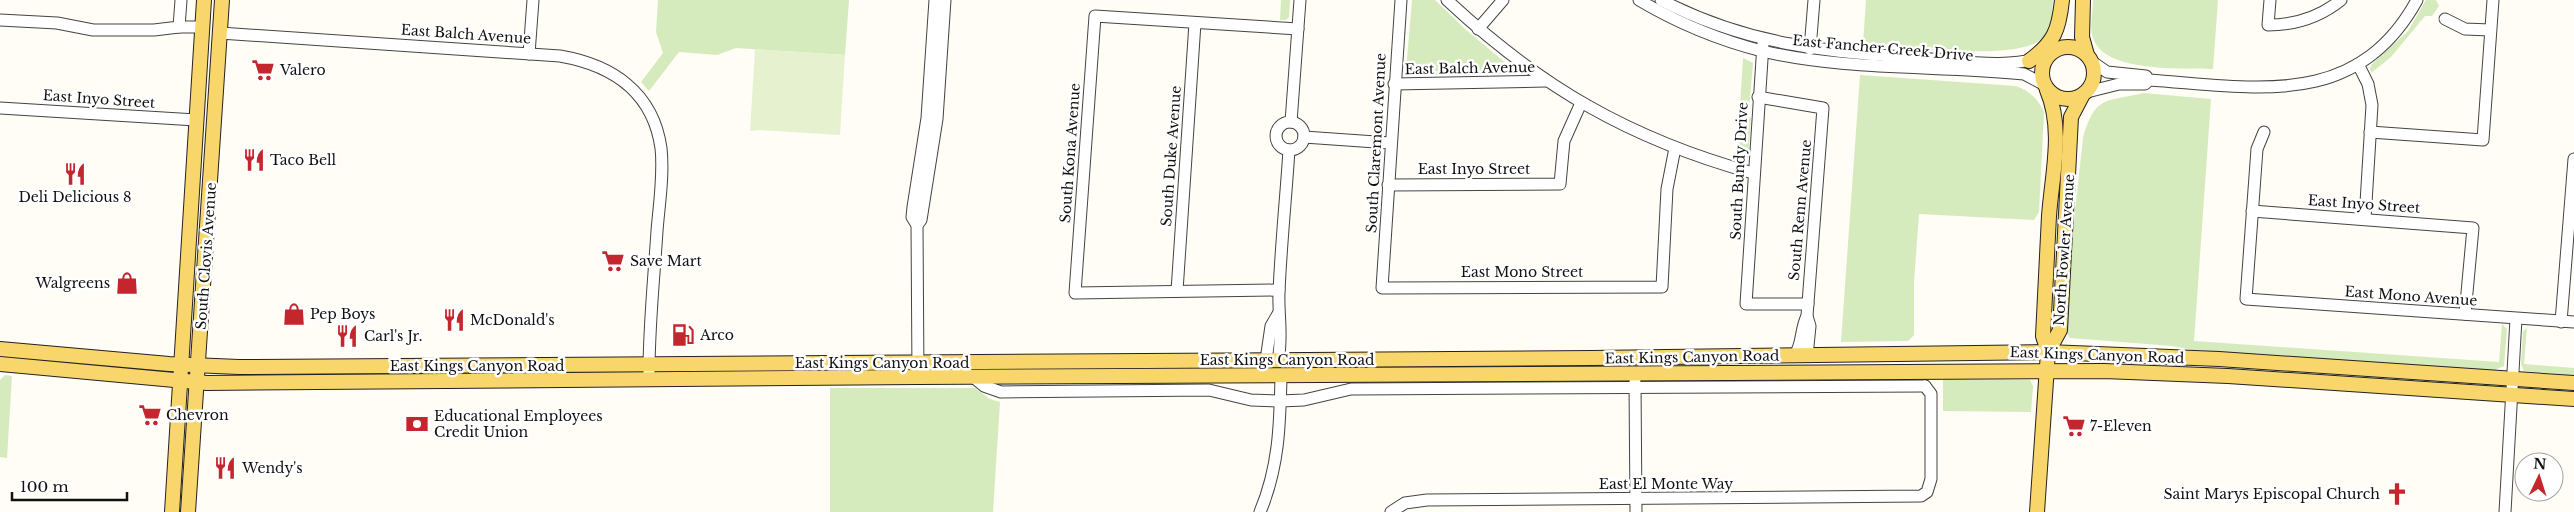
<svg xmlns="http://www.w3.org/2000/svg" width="2574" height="512" viewBox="0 0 2574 512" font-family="'Libre Baskerville',serif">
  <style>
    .green { fill: #d5ebbd }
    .pitch { fill: #e6f2cf }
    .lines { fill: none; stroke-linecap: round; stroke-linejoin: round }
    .minor-casing { stroke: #444; stroke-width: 13 }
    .major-casing { stroke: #222; stroke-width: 16 }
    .minor { stroke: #fff; stroke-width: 11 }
    .major { stroke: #f9d66b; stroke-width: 14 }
    .labels { text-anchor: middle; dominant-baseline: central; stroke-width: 5; stroke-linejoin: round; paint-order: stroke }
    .street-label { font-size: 14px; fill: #111; stroke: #fff }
    .poi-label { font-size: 14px; fill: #111; stroke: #fff; text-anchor: start }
  </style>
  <rect width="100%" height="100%" fill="#fffdf5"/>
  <g class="green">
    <polygon points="658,0 849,0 845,55 736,48 717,55 679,52 649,91 641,82 663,53 656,32"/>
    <polygon points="1281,0 1290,0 1289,17 1286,20 1280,20"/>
    <polygon points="1412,0 1435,0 1466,30 1513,69 1511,74 1410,75 1406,70"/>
    <path d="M 1866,0 L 2053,0 C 2052,12 2053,27 2044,37 C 2021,63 1898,46 1863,44 Z"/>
    <path d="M 2093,0 L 2218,0 L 2213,69 C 2183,68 2104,73 2093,38 C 2089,28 2093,11 2093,0 Z"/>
    <polygon points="2426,0 2436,0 2439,6 2432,16 2425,16 2391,57 2371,73 2370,68 2372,64 2408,31"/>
    <polygon points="1743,58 1753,63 1749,109 1740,106"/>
    <path d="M 1860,75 L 2016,86 C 2030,91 2038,99 2044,112 L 2039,212 L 2034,220 L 1919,214 L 1914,282 L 1914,335 L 1908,341 L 1841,342 Z"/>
    <path d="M 2143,93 L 2211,99 L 2194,341 L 2499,362 L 2502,324 L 2507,329 L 2504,366 L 2494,370 L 2193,350 L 2172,346 L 2070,338 L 2067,334 L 2069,295 L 2067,284 L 2083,138 C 2096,94 2105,103 2143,93 Z"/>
    <polygon points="1740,115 1751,118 1748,158 1743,162 1737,160"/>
    <polygon points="2527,328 2524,364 2574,368 2574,376 2524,371 2521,364 2523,331"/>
    <polygon points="5,375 12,376 7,458 0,457 0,380"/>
    <polygon points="1943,379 2030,380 2033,386 2031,412 1943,411"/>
    <polygon points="830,388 975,388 990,399 1000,402 993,512 830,512"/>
  </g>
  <polygon class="pitch" points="755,49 845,55 840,135 760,130 750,131"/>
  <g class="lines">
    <defs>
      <g id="minor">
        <polyline points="1401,0 1382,288 1662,287 1667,189 1675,148"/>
        <path d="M 1447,0 C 1540,87 1630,139 1753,173"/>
        <path d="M 1639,0 C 1676,22 1719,40 1762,51 C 1847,71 1937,65 2024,74 L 2043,84"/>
        <path d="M 1661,0 C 1751,47 1833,52 1931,59 C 1969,62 2012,69 2048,55"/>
        <path d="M 2270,0 L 2268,25 C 2296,25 2320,17 2341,0"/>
        <polyline points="2445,19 2465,29 2490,30"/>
        <polyline points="0,20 57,23 93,30 154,30 179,27 181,0"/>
        <polyline points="179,27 202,27"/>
        <polyline points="1478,29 1503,0"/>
        <path d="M 220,33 L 560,56 C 612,65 653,92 661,148 C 664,175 659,205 657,231 C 654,278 649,325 649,372"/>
        <polyline points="1763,44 1746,304 1808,304"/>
        <polyline points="1810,49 1814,0"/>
        <polyline points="529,54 533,0"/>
        <path d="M 2091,61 L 2107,72 L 2146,76 L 2149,80 C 2254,87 2356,111 2417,0"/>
        <polyline points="2358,64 2368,84 2372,105 2365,219"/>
        <polyline points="1394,84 1546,81"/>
        <polyline points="2087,92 2119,84 2145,84 2148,81"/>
        <polyline points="1758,97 1823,108 1807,316 1810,326 1807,356"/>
        <polyline points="0,108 196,120"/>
        <polyline points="1291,122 1300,0"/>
        <circle cx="1290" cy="136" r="14"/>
        <polyline points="2264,132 2257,149 2246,299 2574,322"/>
        <polyline points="2370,132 2483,140 2493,0"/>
        <polyline points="1304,137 1390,143"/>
        <polyline points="1388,185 1560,184 1564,141 1581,103"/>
        <polyline points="2252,211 2473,228 2465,314"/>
        <polyline points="917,225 921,220 937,119 945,0"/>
        <polyline points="1279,290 1075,293 1095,16 1298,29"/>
        <polyline points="1177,291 1195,23"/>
        <polyline points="2561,322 2574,159"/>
        <path d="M 1794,356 C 1803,345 1800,329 1807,316"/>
        <polyline points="1266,360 1271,326 1278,314"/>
        <path d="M 1278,360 C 1283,337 1278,315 1279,292 C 1281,244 1286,197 1289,150"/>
        <polyline points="918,377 917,225 912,217 913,207 927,118 935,0"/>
        <polyline points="973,377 984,386 1001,392 1209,390 1251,400 1280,401 1304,400 1351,389 1925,386"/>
        <polyline points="1635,382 1636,512"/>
        <path d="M 1260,512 C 1279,467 1280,424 1281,376"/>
        <polyline points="1391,512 1405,503 1427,500 1921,496 1927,492 1931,479 1931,394 1925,386"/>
        <polyline points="2505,512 2516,319"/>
      </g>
      <g id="major">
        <polyline points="2083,0 2082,37 2087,55"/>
        <circle cx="2068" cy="73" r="26"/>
        <path d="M 2029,61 C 2054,43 2059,30 2062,0"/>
        <polyline points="0,349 169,364 239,367 1592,358 2048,352 2219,359 2574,383"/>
        <polyline points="2048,352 2060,330 2071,117 2082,96"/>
        <polyline points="0,364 207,383 918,377 2104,371 2228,376 2574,399"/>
        <polyline points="172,512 204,0"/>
        <polyline points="188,512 222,0"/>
        <path d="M 2037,512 L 2048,352 L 2043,336 C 2045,296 2047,256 2049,216 C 2052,174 2064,130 2047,90"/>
      </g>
    </defs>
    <use href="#minor" class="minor-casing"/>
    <use href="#major" class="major-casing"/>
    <use href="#minor" class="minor"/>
    <use href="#major" class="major"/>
  </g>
  <defs>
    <symbol id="supermarket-bare" viewBox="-9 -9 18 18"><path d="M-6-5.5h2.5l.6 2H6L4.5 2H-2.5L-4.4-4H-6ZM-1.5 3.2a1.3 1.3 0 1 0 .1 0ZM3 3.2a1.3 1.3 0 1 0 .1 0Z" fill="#c4262e" stroke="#fff" stroke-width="2.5" paint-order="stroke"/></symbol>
    <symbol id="restaurant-bare" viewBox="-9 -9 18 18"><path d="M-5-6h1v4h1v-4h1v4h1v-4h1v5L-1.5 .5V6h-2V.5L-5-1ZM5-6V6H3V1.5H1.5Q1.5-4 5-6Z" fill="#c4262e" stroke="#fff" stroke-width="2.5" paint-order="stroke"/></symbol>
    <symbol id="shop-bare" viewBox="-9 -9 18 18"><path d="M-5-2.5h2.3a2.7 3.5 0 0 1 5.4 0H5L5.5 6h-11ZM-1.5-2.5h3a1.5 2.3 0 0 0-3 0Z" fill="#c4262e" stroke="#fff" stroke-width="2.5" paint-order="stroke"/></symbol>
    <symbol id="fuel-bare" viewBox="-9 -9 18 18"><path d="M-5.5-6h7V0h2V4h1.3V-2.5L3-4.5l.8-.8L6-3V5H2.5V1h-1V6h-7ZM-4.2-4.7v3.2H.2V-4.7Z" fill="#c4262e" stroke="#fff" stroke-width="2.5" paint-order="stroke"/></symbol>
    <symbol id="bank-bare" viewBox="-9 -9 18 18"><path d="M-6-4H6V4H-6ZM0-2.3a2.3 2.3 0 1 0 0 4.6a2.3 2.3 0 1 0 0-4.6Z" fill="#c4262e" stroke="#fff" stroke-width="2.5" paint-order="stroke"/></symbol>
    <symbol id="church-bare" viewBox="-9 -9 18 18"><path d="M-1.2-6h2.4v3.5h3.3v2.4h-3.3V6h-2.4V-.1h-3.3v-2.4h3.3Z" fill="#c4262e" stroke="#fff" stroke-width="2.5" paint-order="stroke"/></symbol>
  </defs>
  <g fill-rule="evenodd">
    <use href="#supermarket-bare" x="247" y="54" width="32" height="32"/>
    <use href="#restaurant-bare" x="238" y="144" width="32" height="32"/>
    <use href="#restaurant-bare" x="59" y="158" width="32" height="32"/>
    <use href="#supermarket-bare" x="597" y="245" width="32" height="32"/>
    <use href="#shop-bare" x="111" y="267" width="32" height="32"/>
    <use href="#shop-bare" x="278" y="298" width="32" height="32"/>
    <use href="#restaurant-bare" x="438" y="304" width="32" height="32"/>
    <use href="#fuel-bare" x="667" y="319" width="32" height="32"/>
    <use href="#restaurant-bare" x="331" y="320" width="32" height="32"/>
    <use href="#supermarket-bare" x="134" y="399" width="32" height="32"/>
    <use href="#bank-bare" x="401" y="408" width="32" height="32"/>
    <use href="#supermarket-bare" x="2058" y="410" width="32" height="32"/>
    <use href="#restaurant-bare" x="209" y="452" width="32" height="32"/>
    <use href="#church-bare" x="2381" y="478" width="32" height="32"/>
  </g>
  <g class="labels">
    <g class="street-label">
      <text transform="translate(466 34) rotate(4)">East Balch Avenue</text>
      <text transform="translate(1883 48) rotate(5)">East Fancher Creek Drive</text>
      <text transform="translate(1470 68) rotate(-1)">East Balch Avenue</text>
      <text transform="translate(99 99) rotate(4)">East Inyo Street</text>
      <text transform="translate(1376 143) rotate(-87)">South Claremont Avenue</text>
      <text transform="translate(1070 153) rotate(-86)">South Kona Avenue</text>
      <text transform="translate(1171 156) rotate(-86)">South Duke Avenue</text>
      <text x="1474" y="169">East Inyo Street</text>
      <text transform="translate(1739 171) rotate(-87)">South Bundy Drive</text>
      <text transform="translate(2364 204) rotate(4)">East Inyo Street</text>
      <text transform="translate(1800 210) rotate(-85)">South Renn Avenue</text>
      <text transform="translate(2064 250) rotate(-86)">North Fowler Avenue</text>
      <text transform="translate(206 256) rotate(-86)">South Clovis Avenue</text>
      <text x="1522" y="272">East Mono Street</text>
      <text transform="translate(2411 296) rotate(4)">East Mono Avenue</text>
      <text transform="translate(2097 355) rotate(2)">East Kings Canyon Road</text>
      <text transform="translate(1692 357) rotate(-1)">East Kings Canyon Road</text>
      <text x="1287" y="360">East Kings Canyon Road</text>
      <text x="882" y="363">East Kings Canyon Road</text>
      <text x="477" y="366">East Kings Canyon Road</text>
      <text x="1666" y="484">East El Monte Way</text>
    </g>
    <g class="poi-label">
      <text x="280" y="70">Valero</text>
      <text x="270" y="160">Taco Bell</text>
      <text x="75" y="197" text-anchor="middle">Deli Delicious 8</text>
      <text x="630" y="261">Save Mart</text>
      <text x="110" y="283" text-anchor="end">Walgreens</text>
      <text x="310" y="314">Pep Boys</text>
      <text x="470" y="320">McDonald's</text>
      <text x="700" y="335">Arco</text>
      <text x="364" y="336">Carl's Jr.</text>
      <text x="166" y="415">Chevron</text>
      <text x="434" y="416">Educational Employees<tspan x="434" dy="16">Credit Union</tspan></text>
      <text x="2090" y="426">7-Eleven</text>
      <text x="242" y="468">Wendy's</text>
      <text x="2380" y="494" text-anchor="end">Saint Marys Episcopal Church</text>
    </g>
  </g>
  <g transform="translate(2539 477) rotate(4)"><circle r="24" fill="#ffffff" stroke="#a0a0a0"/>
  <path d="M0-4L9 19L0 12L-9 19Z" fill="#c4262e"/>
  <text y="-8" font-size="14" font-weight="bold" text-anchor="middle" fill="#111111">N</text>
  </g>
  <path d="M12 492v8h115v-8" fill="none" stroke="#111111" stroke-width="2.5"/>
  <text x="20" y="492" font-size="15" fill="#111111" stroke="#ffffff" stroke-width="4" paint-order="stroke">100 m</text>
</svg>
